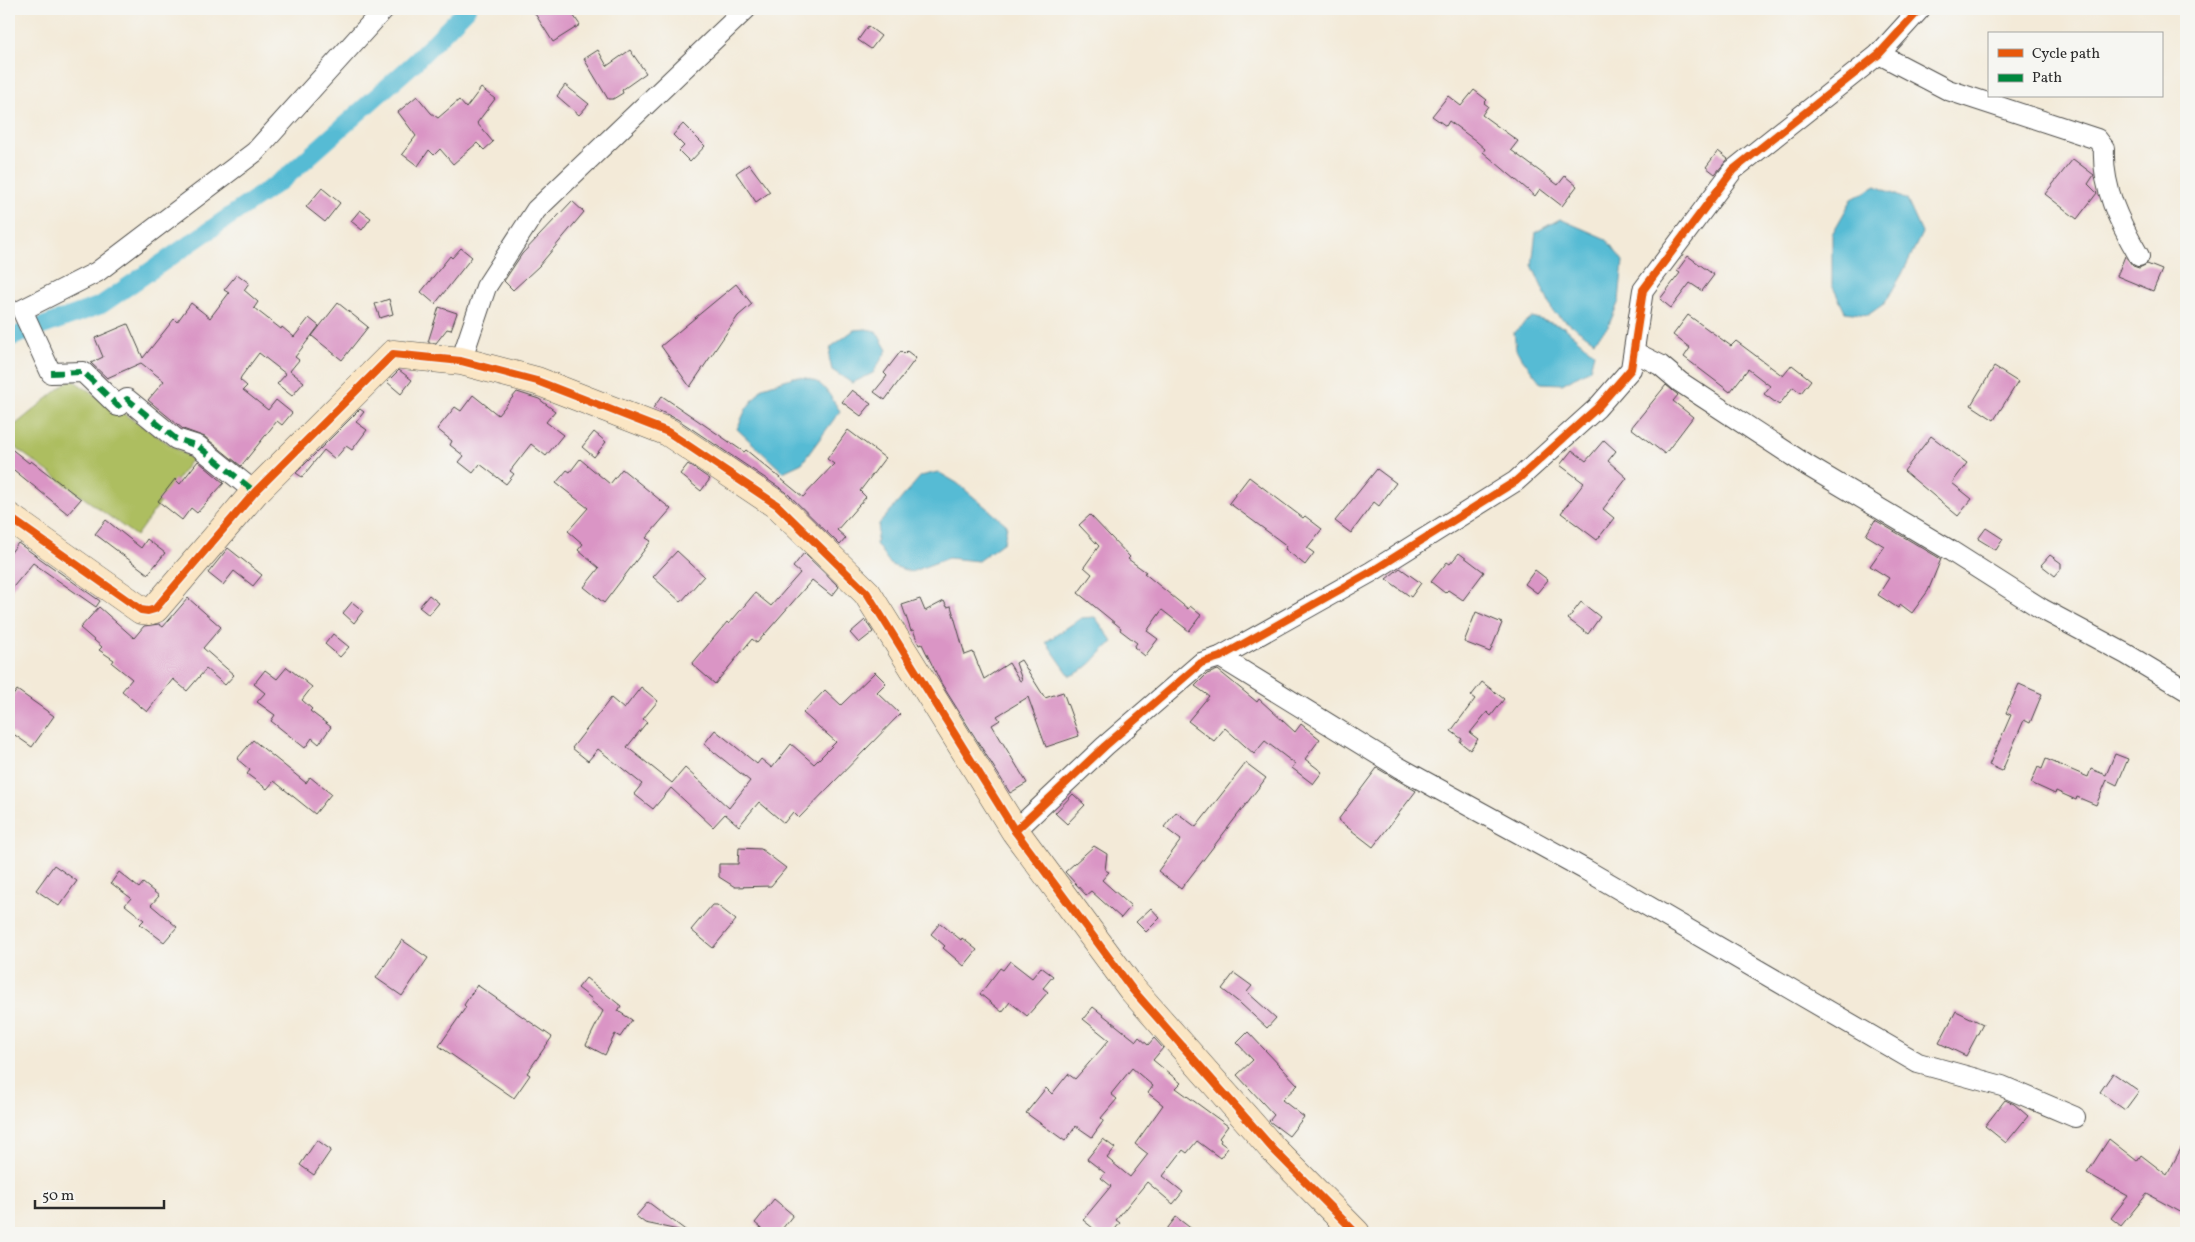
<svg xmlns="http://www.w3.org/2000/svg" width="2195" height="1242" viewBox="0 0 2195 1242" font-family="Vollkorn,serif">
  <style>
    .green { fill: #adbe61; stroke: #6c7446 }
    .water { fill: #56bbd4; stroke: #407380 }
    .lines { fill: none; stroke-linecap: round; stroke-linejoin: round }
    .canal { stroke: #56bbd4; stroke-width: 18 }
    .building { fill: #da95c5 }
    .street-casing { stroke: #494845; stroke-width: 22 }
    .secondary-casing { stroke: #494845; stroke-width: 29 }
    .street { stroke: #fff; stroke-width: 20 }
    .secondary { stroke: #fbe6c4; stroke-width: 28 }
    .quiet { stroke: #00873e; stroke-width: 6; stroke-dasharray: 12 6; stroke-linecap: butt }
    .cycleway-casing { stroke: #f6f6f2; stroke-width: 11 }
    .cycleway { stroke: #e8590c; stroke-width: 8 }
  </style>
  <rect width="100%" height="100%" fill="#f6f6f2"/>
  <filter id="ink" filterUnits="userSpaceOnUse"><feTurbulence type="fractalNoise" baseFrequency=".02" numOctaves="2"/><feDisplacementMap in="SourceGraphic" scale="10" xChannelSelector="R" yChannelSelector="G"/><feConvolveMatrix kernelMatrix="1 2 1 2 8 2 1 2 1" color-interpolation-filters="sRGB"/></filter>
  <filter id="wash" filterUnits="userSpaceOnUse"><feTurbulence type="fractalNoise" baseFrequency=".0096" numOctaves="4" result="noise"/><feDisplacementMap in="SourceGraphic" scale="20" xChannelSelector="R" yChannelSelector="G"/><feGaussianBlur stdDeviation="1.12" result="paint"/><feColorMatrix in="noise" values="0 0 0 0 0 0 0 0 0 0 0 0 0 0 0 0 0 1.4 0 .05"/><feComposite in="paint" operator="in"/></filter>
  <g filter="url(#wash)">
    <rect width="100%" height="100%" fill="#f3ead8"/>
    <polygon class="green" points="71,379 192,459 136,536 9,443 9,430"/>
    <g class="water">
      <polygon points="1876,186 1907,200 1922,233 1902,274 1885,303 1868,315 1845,312 1832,285 1832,234 1852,199"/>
      <polygon points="1560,219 1606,239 1623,261 1619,301 1608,327 1594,341 1553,312 1532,265 1536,232"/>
      <polygon points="1532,317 1564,327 1594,353 1590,369 1562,384 1541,383 1516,350 1514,332"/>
      <polygon points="866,329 876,331 887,350 873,373 852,383 832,370 829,357 831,347 854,330"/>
      <path d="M 794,377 C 822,377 826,390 840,411 L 802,463 L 783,472 L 737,429 L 746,409 L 763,387 Z"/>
      <polygon points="938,472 957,483 1007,525 1004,542 978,561 948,558 911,572 891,565 876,544 879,524 921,476"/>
      <path d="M 1095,617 L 1113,642 C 1095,655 1094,667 1070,676 L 1046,642 L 1081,618 Z"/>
    </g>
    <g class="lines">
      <polyline class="canal" points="9,338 101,305 285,178 413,64 467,9"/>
    </g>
    <g id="blocks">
      <g class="building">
        <polygon points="532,9 569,9 580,25 553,42"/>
        <polygon points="868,26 881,36 871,49 858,40"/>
        <polygon points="598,50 607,66 630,50 646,73 622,90 623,93 613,99 608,99 584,59"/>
        <polygon points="565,85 589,104 579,115 557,96"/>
        <polygon points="481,88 495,99 477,123 493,142 484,150 477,143 453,164 440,149 434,155 429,150 418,166 402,154 416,136 398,112 417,96 431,113 438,118 459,100 466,108"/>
        <polygon points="1474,90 1487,100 1484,103 1488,106 1482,115 1518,141 1511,150 1558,185 1565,176 1577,186 1562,206 1540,189 1535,196 1483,152 1485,149 1476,141 1449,121 1446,126 1432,116 1448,96 1461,106"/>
        <polygon points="683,124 705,146 690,162 679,151 684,146 673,135"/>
        <polygon points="1718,151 1728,159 1715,174 1706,167"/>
        <polygon points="2073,159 2094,175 2088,184 2097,193 2077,219 2045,194"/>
        <polygon points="749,164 770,192 756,202 736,173"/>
        <polygon points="322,188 340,203 325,222 306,207"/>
        <polygon points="572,201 584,212 539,266 513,290 504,281 522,254"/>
        <polygon points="360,210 371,218 362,230 351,221"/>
        <polygon points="461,248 472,257 435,304 421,292 450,256 452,258"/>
        <polygon points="1688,256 1714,275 1702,291 1690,283 1671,308 1660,299 1680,273 1677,271"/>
        <polygon points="2125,256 2133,266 2139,268 2147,264 2162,270 2153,291 2117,276"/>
        <polygon points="237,274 249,283 244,290 258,302 254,308 281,329 282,327 294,337 309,318 319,326 295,357 299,360 290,371 304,382 292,396 277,384 286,374 259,353 241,377 240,380 247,386 243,390 268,410 276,400 292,413 282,425 277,421 241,466 205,437 183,429 148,400 164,381 141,363 107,378 91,363 103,357 95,338 128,324 143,358 174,319 177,322 191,303 210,318 229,293 224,290"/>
        <polygon points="736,284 752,304 738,316 690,387 661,346"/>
        <polygon points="389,299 393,314 380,318 375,304"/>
        <polygon points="338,303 368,327 342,360 312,336"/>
        <polygon points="439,307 457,313 451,330 447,329 436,343 428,342"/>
        <polygon points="1688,315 1731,346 1736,341 1783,376 1792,365 1811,380 1801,393 1793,387 1779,405 1764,394 1770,386 1748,369 1730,392 1684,357 1690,348 1673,335"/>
        <polygon points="901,351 904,354 907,351 916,358 885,400 874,392 887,376 884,373"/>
        <polygon points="1994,367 2018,382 1994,420 1971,405"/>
        <polygon points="399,370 412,380 401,394 387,382"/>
        <polygon points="1666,385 1678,395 1673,401 1693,417 1665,454 1631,428"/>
        <polygon points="852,390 871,404 861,416 842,402"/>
        <polygon points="517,392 539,399 555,411 546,422 563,435 546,456 531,444 510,471 514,474 506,484 480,464 473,473 459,462 464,456 450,445 452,441 437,429 455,407 461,411 473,395 498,415"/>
        <polygon points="662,396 744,452 746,450 803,497 834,464 827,459 848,430 885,458 860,491 866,497 837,530 846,538 840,545 786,492 677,419 653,408"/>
        <polygon points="360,409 364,412 356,422 367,430 352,450 346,446 335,459 324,450 302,477 296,473"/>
        <polygon points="594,432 606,442 594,457 582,447"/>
        <polygon points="1931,436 1967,463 1952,483 1972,499 1958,516 1904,471"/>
        <polygon points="1604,440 1616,451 1608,461 1627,478 1603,509 1614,518 1597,540 1561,513 1584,483 1560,465 1572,450 1586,461"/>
        <polygon points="9,447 29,463 31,461 81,499 68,514 9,466"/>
        <polygon points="580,459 610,484 622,469 671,509 646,538 651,541 604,603 584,587 599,568 578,550 583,544 568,531 588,508 556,483 567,470 570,472"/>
        <polygon points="198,461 224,483 197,513 191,508 182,520 158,501 175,479 180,484"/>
        <polygon points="688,464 710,479 701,491 680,474"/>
        <polygon points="1377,469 1396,483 1379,506 1374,502 1351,533 1335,521"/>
        <polygon points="1249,477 1303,518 1305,516 1322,529 1307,548 1314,553 1305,565 1285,549 1287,546 1229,503"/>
        <polygon points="1090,515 1130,557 1128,559 1146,572 1144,573 1188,609 1190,606 1201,615 1189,631 1162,610 1147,631 1158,639 1145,656 1134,647 1137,643 1120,630 1121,628 1078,593 1092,574 1084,567 1099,546 1079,525"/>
        <polygon points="106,520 141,548 147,539 165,553 148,574 95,534"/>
        <polygon points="1875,520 1941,559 1928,591 1912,613 1900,604 1898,608 1878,595 1889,578 1870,566 1884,546 1866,535"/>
        <polygon points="1986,528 2003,539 1996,550 1978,539"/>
        <polygon points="18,543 100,601 96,607 33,563 9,592 9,555"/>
        <polygon points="228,548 262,575 253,586 234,571 223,585 208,573"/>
        <polygon points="677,551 704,576 681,602 653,577"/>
        <polygon points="804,553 839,587 832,596 812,580 757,643 752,639 715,684 692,664 727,622 729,624 755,593 771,606 800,573 793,567"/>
        <polygon points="1459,553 1484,572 1463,600 1448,590 1445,593 1431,582 1447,562 1450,564"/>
        <polygon points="2050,555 2061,563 2061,569 2055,576 2041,565"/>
        <polygon points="1400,568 1421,583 1411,597 1386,579"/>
        <polygon points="1535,570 1548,580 1537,593 1525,584"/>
        <polygon points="429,595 439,603 429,615 419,607"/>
        <polygon points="188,598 221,627 203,648 234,675 225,685 206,669 187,691 173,679 147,712 122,691 132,679 112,663 114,660 99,650 102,647 80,628 99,607 134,638 144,626 159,624 163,627"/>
        <polygon points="920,599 925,611 944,601 947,607 951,606 965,655 973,652 984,679 1009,663 1020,681 1022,680 1016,663 1021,660 1045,698 1063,692 1079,736 1046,747 1028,697 997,716 1000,720 992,725 1027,783 1010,793 941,683 922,644 919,645 913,630 911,631 902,605"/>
        <polygon points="352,602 363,611 354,623 343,613"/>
        <polygon points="1581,602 1600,617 1588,634 1568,619"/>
        <polygon points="1476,612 1502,623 1490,652 1464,642"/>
        <polygon points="865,620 873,632 859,643 850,633"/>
        <polygon points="333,634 349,647 340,657 325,644"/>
        <polygon points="287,667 312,687 302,700 312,709 310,711 331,727 319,744 312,738 305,748 271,721 275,715 257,702 265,693 254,684 265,670 277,679"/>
        <polygon points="1218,670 1257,702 1259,699 1295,732 1301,724 1320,739 1305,759 1322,772 1313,784 1292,768 1295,764 1265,741 1254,754 1225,728 1214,741 1188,721 1209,696 1195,686 1207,674"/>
        <polygon points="875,672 886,683 877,692 900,714 799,818 793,812 784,823 759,802 739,826 725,814 713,827 671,788 653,809 634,794 642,784 598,749 588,761 572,748 611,698 624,709 641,687 658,701 643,719 647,722 627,747 672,783 685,768 729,808 750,781 704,744 715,730 757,764 761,759 772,768 791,744 814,764 836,742 803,713 825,690 841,705"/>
        <polygon points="1482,682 1504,699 1491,716 1487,712 1470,733 1478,739 1470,750 1460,742 1462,739 1451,731 1475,699 1471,696"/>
        <polygon points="2019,684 2042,694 2030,723 2024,720 2002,771 1989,765 2011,715 2006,713"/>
        <polygon points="17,690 54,716 32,747 9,731 9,701"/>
        <polygon points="253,740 306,783 310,777 331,794 315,814 274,781 267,789 247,774 250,770 237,759"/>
        <polygon points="2115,754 2128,759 2117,785 2107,780 2096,805 2077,797 2076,800 2056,791 2055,794 2031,783 2038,767 2042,769 2046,759 2088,777 2091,769 2106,775"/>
        <polygon points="1246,763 1266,778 1181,889 1158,871 1181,840 1164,827 1176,812 1196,827"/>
        <polygon points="1377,768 1416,791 1373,847 1338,820"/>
        <polygon points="1073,794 1085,805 1067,824 1055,813"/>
        <polygon points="1094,846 1107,854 1105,870 1109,872 1102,880 1131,906 1121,918 1091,891 1086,895 1065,872"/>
        <polygon points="739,848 761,849 786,868 771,886 735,887 719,877 719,864 738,864"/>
        <polygon points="54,865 77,881 59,906 36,890"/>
        <polygon points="119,872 139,888 143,883 159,896 151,905 177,927 164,942 140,924 144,920 125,905 131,898 111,883"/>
        <polygon points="712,905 717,905 736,920 713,948 691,930"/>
        <polygon points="1151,908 1160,918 1146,932 1136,922"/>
        <polygon points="940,923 961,940 962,938 977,950 964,966 943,948 945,946 931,934"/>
        <polygon points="402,940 428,958 402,996 376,978"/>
        <polygon points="1010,961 1032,978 1041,967 1053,976 1043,988 1048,992 1027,1016 1010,1002 1002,1012 980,994 1000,968 1003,970"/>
        <polygon points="1234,973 1252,986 1247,992 1276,1018 1267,1028 1241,1004 1222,989"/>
        <polygon points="586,978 621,1006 618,1011 632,1020 620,1037 615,1034 605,1055 586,1045 603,1011 591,1001 592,999 578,988"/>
        <polygon points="477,985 552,1037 527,1073 530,1075 514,1098 439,1046 466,1007 464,1005"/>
        <polygon points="1093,1007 1136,1041 1139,1037 1148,1045 1154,1038 1163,1048 1153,1060 1181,1083 1176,1088 1228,1126 1219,1138 1221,1140 1220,1142 1228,1148 1220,1158 1197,1141 1187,1153 1183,1150 1163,1176 1183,1192 1173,1204 1147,1182 1116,1220 1120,1223 1112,1233 1099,1233 1083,1220 1111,1186 1101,1178 1105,1173 1087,1159 1103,1139 1115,1148 1107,1158 1130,1177 1148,1154 1135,1144 1163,1105 1148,1093 1153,1086 1132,1068 1111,1094 1117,1099 1101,1118 1104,1120 1092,1137 1076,1126 1065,1141 1026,1113 1046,1088 1052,1094 1068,1074 1075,1079 1109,1040 1083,1019"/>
        <polygon points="1956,1011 1983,1024 1966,1056 1939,1043"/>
        <polygon points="1248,1032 1298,1085 1282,1100 1304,1117 1289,1136 1269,1121 1274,1115 1237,1075 1253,1060 1237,1043"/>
        <polygon points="2113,1073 2139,1091 2125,1110 2100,1092"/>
        <polygon points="2005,1100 2014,1104 2028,1116 2006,1143 1985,1126"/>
        <polygon points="2109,1139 2137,1161 2141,1155 2167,1175 2186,1139 2186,1215 2147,1194 2121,1226 2111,1218 2128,1196 2087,1173"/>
        <polygon points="317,1140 331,1150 314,1175 300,1165"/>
        <polygon points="774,1199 793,1215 779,1233 767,1233 755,1223"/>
        <polygon points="648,1202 688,1232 645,1223 636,1216"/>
        <polygon points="1176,1217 1197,1233 1164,1233"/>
      </g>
    </g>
  </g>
  <g filter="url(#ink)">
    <use href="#blocks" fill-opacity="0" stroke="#494845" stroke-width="1"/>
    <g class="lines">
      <defs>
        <g id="street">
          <path d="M 1879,54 L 1948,90 L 2097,139 L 2104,148 C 2102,188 2119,222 2139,256"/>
          <polyline points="1634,352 1660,365 1680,382 1808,466 1951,551 2042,609 2126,654 2186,690"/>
          <polyline points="461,361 486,287 536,210 746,9"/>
          <polyline points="255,492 198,446 176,439 127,399 118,406 83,372 51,373 22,310 97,272 255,152 384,9"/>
          <polyline points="1220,657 1400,768 1586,870 1918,1063 2002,1086 2075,1117"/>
          <polyline points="1015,831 1105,746 1201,663 1220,657 1371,572 1516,481 1597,408 1631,369 1643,290 1733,170 1879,54 1920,9"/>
        </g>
        <polyline id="secondary" points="9,517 141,610 148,611 155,609 255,492 393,354 461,361 537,381 668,432 777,505 867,593 1015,831 1132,989 1273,1149 1356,1233"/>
      </defs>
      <use href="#street" class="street-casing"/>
      <use href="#secondary" class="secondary-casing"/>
      <use href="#street" class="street"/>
      <use href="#secondary" class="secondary"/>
      <polyline class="quiet" points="51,373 83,372 118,406 127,399 176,439 198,446 255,492"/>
      <defs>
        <g id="cycleway">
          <polyline points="9,517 141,610 148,611 155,609 255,492 393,354 461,361 537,381 668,432 777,505 867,593 1015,831 1132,989 1273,1149 1356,1233"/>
          <polyline points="1015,831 1105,746 1201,663 1220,657 1371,572 1516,481 1597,408 1631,369 1643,290 1733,170 1879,54 1920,9"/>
        </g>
      </defs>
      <use href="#cycleway" class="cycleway-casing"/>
      <use href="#cycleway" class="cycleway"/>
    </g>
  </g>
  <rect width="2195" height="1242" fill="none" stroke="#f6f6f2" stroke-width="30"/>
  <rect x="1988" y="32" width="175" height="65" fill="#f6f6f2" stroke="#a5a5a2"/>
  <rect x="1998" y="49" width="25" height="8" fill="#e8590c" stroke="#a5a5a2"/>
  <text x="2032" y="58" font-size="15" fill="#2b2b2b">Cycle path</text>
  <rect x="1998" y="74" width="25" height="8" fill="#00873e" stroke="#a5a5a2"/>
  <text x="2032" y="82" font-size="15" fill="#2b2b2b">Path</text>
  <path d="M35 1200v8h129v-8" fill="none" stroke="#2b2b2b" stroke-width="2.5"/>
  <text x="42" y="1200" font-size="15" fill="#2b2b2b" stroke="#f6f6f2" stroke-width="4" paint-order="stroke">50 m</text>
</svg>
